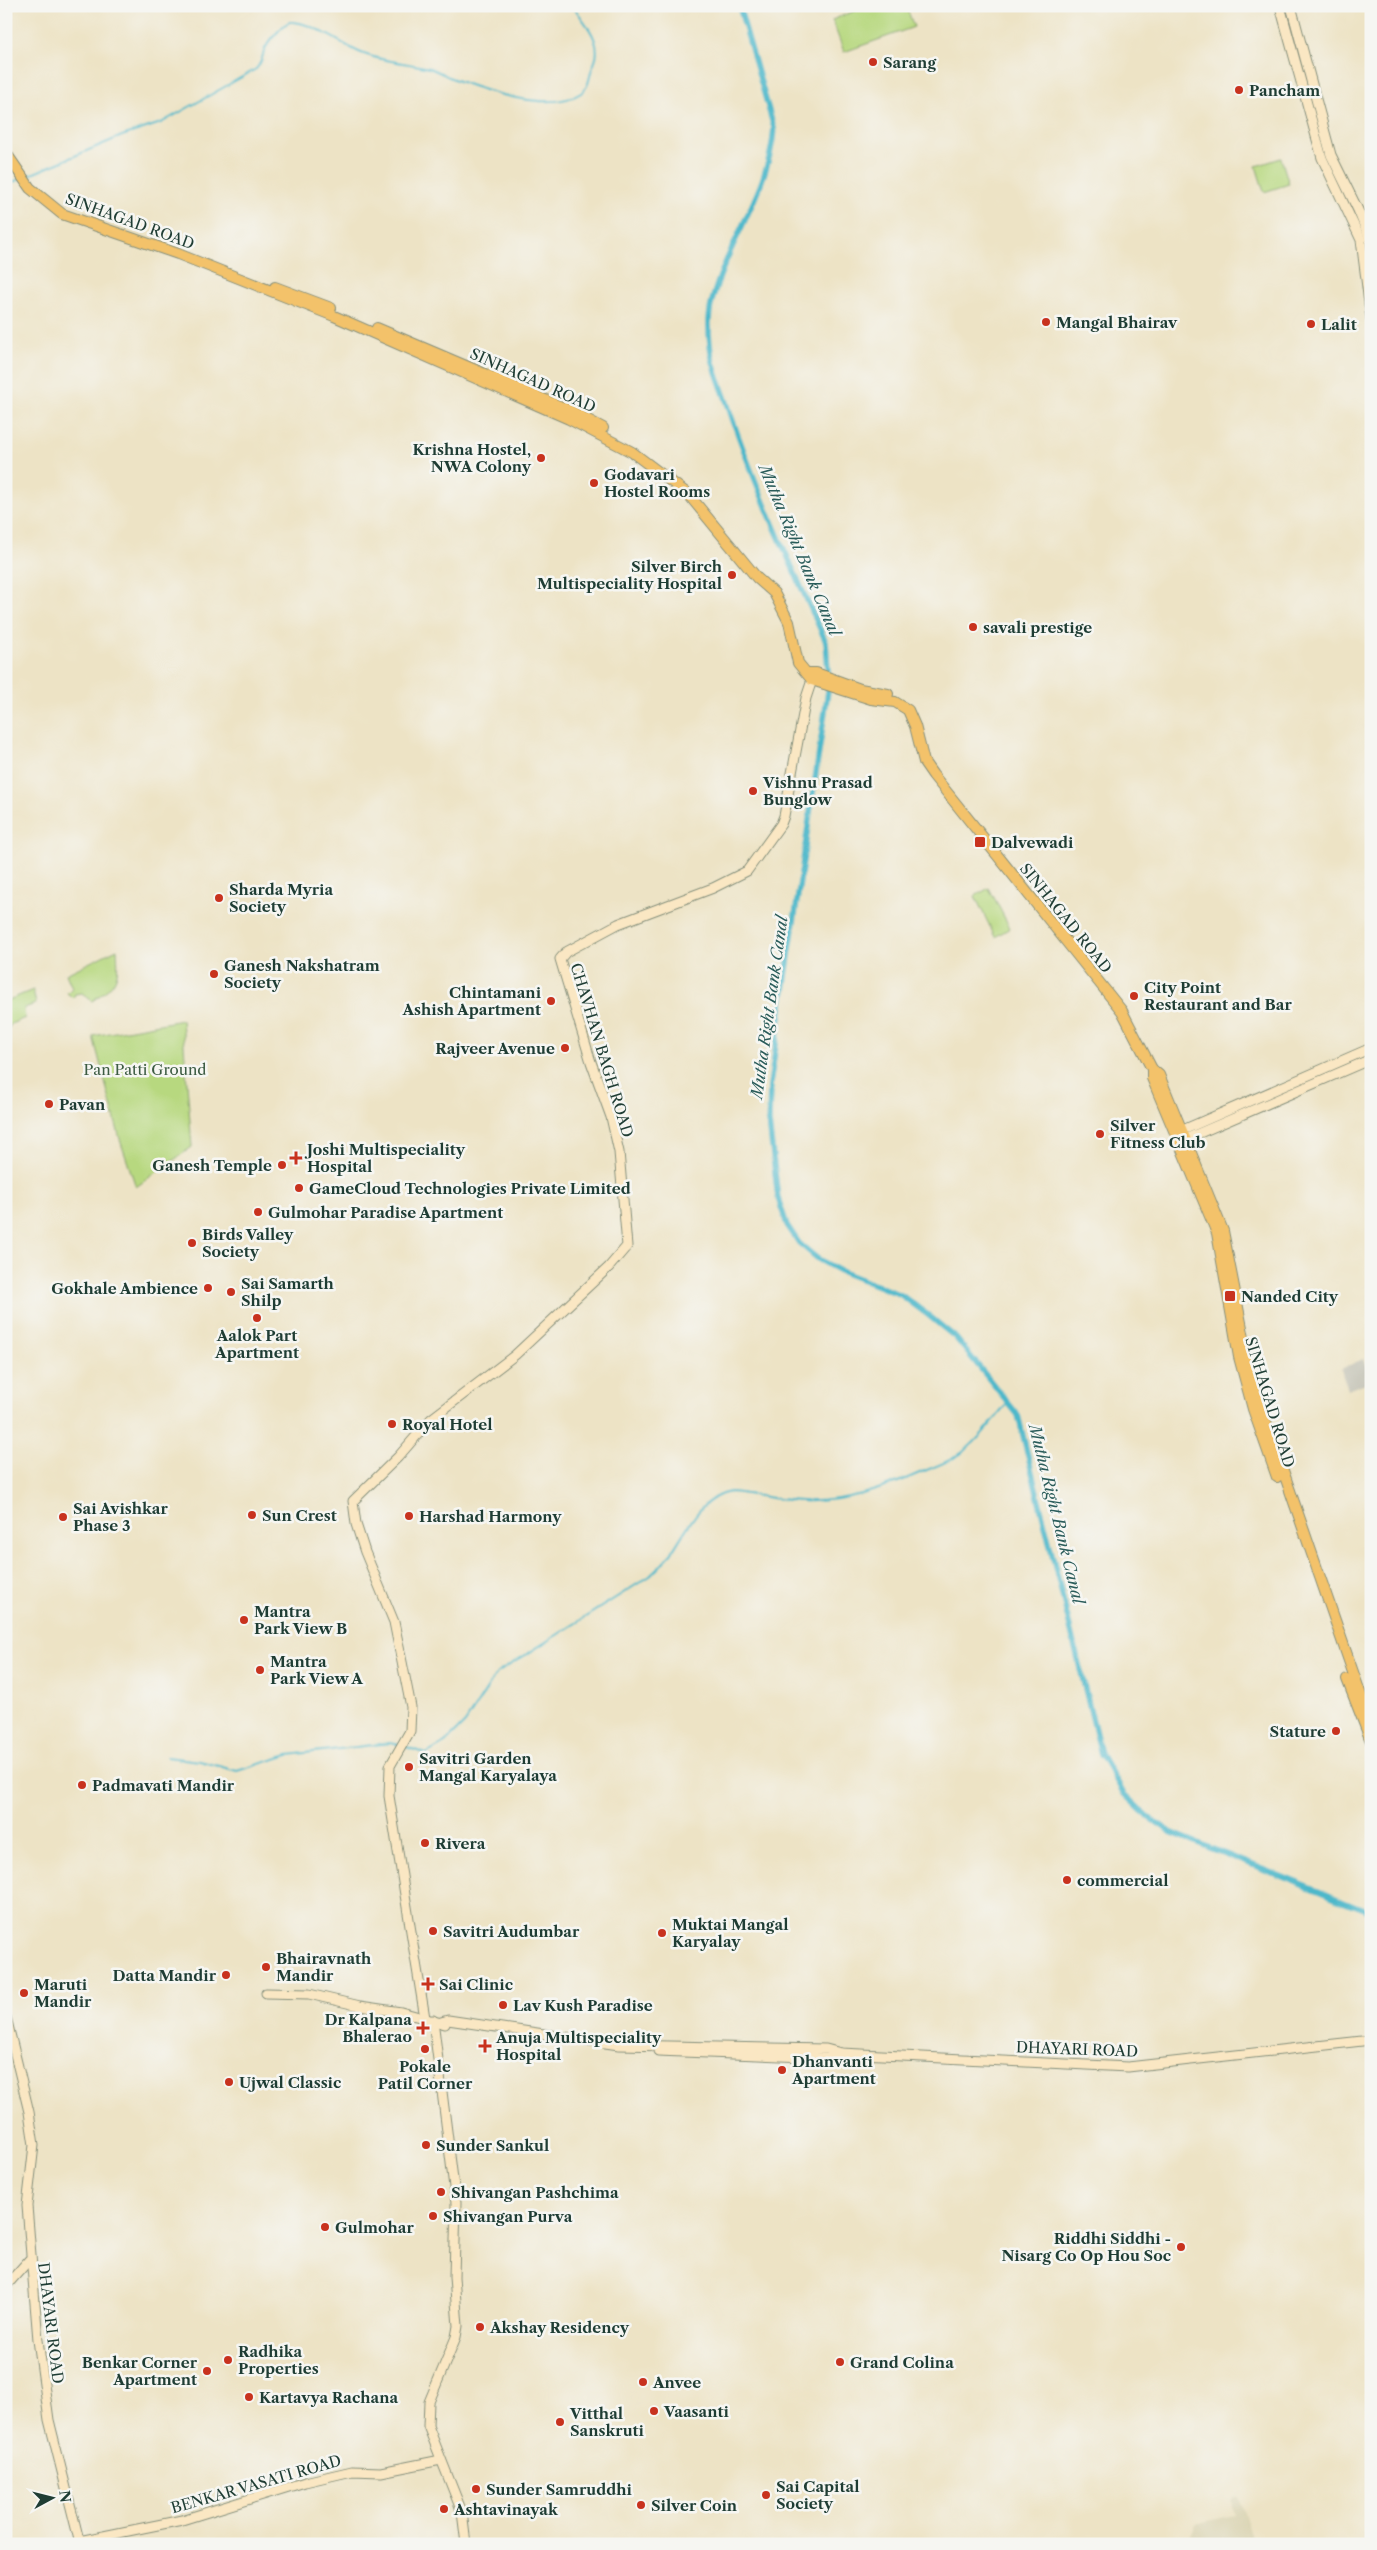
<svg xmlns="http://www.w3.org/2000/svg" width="1377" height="2550" viewBox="0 0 1377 2550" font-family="'Libre Caslon Text',serif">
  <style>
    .built { fill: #dbd5b5 }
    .industrial { fill: #c6c5b8 }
    .green { fill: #b7d87f; stroke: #6b8a5a }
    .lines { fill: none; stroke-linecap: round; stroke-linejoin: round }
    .stream { stroke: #4db8ca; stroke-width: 2 }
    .canal { stroke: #4db8ca; stroke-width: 5.5 }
    .secondary-casing { stroke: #86907c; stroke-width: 11 }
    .primary-casing { stroke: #86907c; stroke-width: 12 }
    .secondary { stroke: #fae7c3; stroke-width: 9 }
    .primary { stroke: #f3c26a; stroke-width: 10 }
    .poi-dot { fill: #c8321e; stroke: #f6f6f2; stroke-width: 2 }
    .labels { text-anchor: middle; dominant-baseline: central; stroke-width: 5; stroke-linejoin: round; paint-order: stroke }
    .poi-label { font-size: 15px; font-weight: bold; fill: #1f3d34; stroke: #f6f6f2; text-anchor: start }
    .street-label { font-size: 15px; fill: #1f3d34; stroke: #f6f6f2 }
    .park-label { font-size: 15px; fill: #3d5c43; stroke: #f6f6f2 }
    .water-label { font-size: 16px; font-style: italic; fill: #2a5c5a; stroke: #f6f6f2 }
  </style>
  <rect width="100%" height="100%" fill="#f6f6f2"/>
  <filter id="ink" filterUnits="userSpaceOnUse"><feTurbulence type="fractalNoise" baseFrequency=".02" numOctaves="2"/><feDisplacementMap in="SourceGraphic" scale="10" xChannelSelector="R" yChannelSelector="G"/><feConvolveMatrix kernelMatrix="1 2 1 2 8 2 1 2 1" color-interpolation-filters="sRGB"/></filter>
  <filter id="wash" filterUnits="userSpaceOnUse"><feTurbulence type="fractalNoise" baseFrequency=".0096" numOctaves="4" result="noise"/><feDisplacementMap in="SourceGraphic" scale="20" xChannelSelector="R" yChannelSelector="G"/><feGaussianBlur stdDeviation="1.12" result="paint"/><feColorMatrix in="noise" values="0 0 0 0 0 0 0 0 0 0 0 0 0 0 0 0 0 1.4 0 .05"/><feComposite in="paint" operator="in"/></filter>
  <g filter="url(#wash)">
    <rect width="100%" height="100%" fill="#ede3c5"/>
    <polygon class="built" points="1239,2497 1254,2544 1190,2544 1189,2539 1196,2524 1234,2515 1232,2498"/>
    <polygon class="industrial" points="1363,1359 1371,1381 1347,1390 1341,1369"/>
    <g class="green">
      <polygon points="867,6 906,6 914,27 844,52 832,20"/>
      <polygon points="1281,158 1289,184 1264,192 1256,166"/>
      <polygon points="989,888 1010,928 995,937 975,896"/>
      <path d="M 117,949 C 119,980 118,983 92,1001 L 82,993 L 75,994 L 73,998 L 67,993 L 72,988 L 66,974 Z"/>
      <polygon points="33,990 36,1004 24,1008 25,1018 11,1024 6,1032 6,1001"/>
      <polygon points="182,1020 192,1147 136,1187 121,1143 93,1036"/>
    </g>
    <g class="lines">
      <g class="stream">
        <path d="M 27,176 L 122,136 L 161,123 L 256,69 C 262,63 262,56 265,49 C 268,42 284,23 290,22 C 308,20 342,44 359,52 C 381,62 406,62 429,68 C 439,71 447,77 456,80 C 487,92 551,113 581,93 C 590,87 589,75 593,66 C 605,43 586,25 573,6"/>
        <polyline points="6,185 20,179"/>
        <path d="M 404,1746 L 426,1754 L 445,1743 L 465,1723 L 497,1673 L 650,1576 C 657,1569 664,1563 669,1556 C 686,1532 699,1497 730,1492 C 753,1494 778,1500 801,1501 C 843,1503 884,1489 922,1472 C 937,1466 958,1458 969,1447 C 984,1434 995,1418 1009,1402"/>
        <polyline points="167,1757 200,1761 237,1771 288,1755 390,1743 400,1745"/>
      </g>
      <path class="canal" d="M 739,6 L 774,128 C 770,190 727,242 712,301 C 707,319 709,341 712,358 C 716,376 725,394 730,412 C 756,490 792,567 826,642 L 829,684 L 770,1085 L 769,1122 L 778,1198 L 787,1225 L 799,1243 L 818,1259 L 840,1271 L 901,1295 L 928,1315 L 955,1337 L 1018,1415 L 1101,1754 L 1124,1794 L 1148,1817 L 1170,1832 L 1371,1912"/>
    </g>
  </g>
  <g filter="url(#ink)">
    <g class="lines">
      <defs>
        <g id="secondary">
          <polyline points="1280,6 1322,158 1361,240 1371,319"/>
          <polyline points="1291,6 1331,155 1358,210 1371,242"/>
          <polyline points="1176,1133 1371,1048"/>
          <polyline points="1181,1141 1371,1059"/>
          <polyline points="266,1993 309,1994 360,2006 401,2012 445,2024"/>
          <polyline points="6,2017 29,2112 34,2145 27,2206 38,2340 49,2420 80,2544"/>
          <polyline points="425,2018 389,1796 390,1766 410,1731 411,1707 394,1622 365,1552 356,1524 353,1501 398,1457 431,1419 515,1355 609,1267 627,1246 619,1152 611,1117 591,1062 560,959 566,952 618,924 713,888 747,871 781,824 784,816 806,698 812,680"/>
          <polyline points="433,2020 456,2203 454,2277 458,2326 456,2337 429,2402 428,2426 462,2512 466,2544"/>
          <polyline points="441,2022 448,2020 619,2045 826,2049 841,2053 1128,2067 1371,2040"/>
          <polyline points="658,2051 828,2058 841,2053"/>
          <polyline points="6,2286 29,2260"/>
          <polyline points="79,2541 182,2520 305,2482 352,2471 381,2472 441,2460"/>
        </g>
        <g id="primary">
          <polyline points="6,153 30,188 62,214 178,254 334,316 569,419 632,452 689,495 757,578 774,593 789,622 798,663 812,680 871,699 895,702 908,710 915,726 924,762 933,775 1122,1011 1152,1069 1159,1075 1223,1231 1253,1384 1371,1724"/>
          <polyline points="275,287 331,308"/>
          <polyline points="377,328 569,410 603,428"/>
          <polyline points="807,673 816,673 860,689 888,694"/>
          <polyline points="1152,1069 1152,1078 1217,1233 1239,1357 1253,1409 1277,1477"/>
          <polyline points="1347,1679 1371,1741"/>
        </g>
      </defs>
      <use href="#secondary" class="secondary-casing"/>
      <use href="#primary" class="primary-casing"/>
      <use href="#secondary" class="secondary"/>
      <use href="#primary" class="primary"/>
    </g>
  </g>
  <g class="poi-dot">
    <circle cx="873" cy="62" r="5"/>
    <circle cx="1239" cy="90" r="5"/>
    <circle cx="1046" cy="322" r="5"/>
    <circle cx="1311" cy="324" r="5"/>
    <circle cx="541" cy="458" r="5"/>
    <circle cx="594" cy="483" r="5"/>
    <circle cx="732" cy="575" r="5"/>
    <circle cx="973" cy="627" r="5"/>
    <circle cx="753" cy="791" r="5"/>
    <rect x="974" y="836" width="12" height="12" rx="2.5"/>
    <circle cx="219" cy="898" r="5"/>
    <circle cx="214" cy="974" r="5"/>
    <circle cx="1134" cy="996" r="5"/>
    <circle cx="551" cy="1001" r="5"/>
    <circle cx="565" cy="1048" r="5"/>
    <circle cx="49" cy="1104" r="5"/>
    <circle cx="1100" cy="1134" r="5"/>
    <path d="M293.5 1150.5h5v5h5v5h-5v5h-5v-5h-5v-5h5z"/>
    <circle cx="282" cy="1165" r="5"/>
    <circle cx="299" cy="1188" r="5"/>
    <circle cx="258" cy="1212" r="5"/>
    <circle cx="192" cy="1243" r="5"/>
    <circle cx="208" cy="1288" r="5"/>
    <circle cx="231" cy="1292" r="5"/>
    <rect x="1224" y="1290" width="12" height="12" rx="2.5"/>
    <circle cx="257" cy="1318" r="5"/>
    <circle cx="392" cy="1424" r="5"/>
    <circle cx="252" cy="1515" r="5"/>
    <circle cx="409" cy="1516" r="5"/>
    <circle cx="63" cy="1517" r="5"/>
    <circle cx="244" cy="1620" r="5"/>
    <circle cx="260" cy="1670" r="5"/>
    <circle cx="1336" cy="1731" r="5"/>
    <circle cx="409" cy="1767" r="5"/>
    <circle cx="82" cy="1785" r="5"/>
    <circle cx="425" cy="1843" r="5"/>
    <circle cx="1067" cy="1880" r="5"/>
    <circle cx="433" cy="1931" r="5"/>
    <circle cx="662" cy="1933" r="5"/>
    <circle cx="266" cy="1967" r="5"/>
    <circle cx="226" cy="1975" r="5"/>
    <path d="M425.5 1976.5h5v5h5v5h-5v5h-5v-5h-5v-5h5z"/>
    <circle cx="24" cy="1993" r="5"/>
    <circle cx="503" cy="2005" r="5"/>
    <path d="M420.5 2020.5h5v5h5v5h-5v5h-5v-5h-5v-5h5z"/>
    <path d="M482.5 2038.5h5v5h5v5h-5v5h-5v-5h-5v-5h5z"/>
    <circle cx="425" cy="2049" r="5"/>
    <circle cx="782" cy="2070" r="5"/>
    <circle cx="229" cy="2082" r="5"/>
    <circle cx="426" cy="2145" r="5"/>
    <circle cx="441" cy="2192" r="5"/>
    <circle cx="433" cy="2216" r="5"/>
    <circle cx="325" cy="2227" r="5"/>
    <circle cx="1181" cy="2247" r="5"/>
    <circle cx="480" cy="2327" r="5"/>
    <circle cx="228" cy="2360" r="5"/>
    <circle cx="840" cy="2362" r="5"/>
    <circle cx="207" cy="2371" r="5"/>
    <circle cx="643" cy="2382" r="5"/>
    <circle cx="249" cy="2397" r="5"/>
    <circle cx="654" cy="2411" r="5"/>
    <circle cx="560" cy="2422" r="5"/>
    <circle cx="476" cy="2489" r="5"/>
    <circle cx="766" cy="2495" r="5"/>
    <circle cx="641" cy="2505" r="5"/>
    <circle cx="444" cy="2509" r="5"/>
  </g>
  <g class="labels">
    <g class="poi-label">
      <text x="883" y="62">Sarang</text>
      <text x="1249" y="90">Pancham</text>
      <text x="1056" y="322">Mangal Bhairav</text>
      <text x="1321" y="324">Lalit</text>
      <text x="531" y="449" text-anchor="end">Krishna Hostel,<tspan x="531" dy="17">NWA Colony</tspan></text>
      <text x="604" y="474">Godavari<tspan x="604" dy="17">Hostel Rooms</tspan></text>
      <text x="722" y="566" text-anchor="end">Silver Birch<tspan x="722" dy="17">Multispeciality Hospital</tspan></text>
      <text x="983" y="627">savali prestige</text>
      <text x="763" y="782">Vishnu Prasad<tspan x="763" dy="17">Bunglow</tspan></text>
      <text x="991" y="842">Dalvewadi</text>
      <text x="229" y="889">Sharda Myria<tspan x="229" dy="17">Society</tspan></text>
      <text x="224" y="965">Ganesh Nakshatram<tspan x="224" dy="17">Society</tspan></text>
      <text x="1144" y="987">City Point<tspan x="1144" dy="17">Restaurant and Bar</tspan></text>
      <text x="541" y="992" text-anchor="end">Chintamani<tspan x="541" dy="17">Ashish Apartment</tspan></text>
      <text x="555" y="1048" text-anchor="end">Rajveer Avenue</text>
      <text x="59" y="1104">Pavan</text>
      <text x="1110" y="1125">Silver<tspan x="1110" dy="17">Fitness Club</tspan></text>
      <text x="307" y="1149">Joshi Multispeciality<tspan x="307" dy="17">Hospital</tspan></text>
      <text x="272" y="1165" text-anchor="end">Ganesh Temple</text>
      <text x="309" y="1188">GameCloud Technologies Private Limited</text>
      <text x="268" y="1212">Gulmohar Paradise Apartment</text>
      <text x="202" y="1234">Birds Valley<tspan x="202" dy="17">Society</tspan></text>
      <text x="241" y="1283">Sai Samarth<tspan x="241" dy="17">Shilp</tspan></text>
      <text x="198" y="1288" text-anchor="end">Gokhale Ambience</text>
      <text x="1241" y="1296">Nanded City</text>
      <text x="257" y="1335" text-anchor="middle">Aalok Part<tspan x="257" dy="17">Apartment</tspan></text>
      <text x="402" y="1424">Royal Hotel</text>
      <text x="73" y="1508">Sai Avishkar<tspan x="73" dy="17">Phase 3</tspan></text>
      <text x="262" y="1515">Sun Crest</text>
      <text x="419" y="1516">Harshad Harmony</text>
      <text x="254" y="1611">Mantra<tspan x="254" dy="17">Park View B</tspan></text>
      <text x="270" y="1661">Mantra<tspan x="270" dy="17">Park View A</tspan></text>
      <text x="1326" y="1731" text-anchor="end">Stature</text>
      <text x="419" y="1758">Savitri Garden<tspan x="419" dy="17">Mangal Karyalaya</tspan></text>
      <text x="92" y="1785">Padmavati Mandir</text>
      <text x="435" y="1843">Rivera</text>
      <text x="1077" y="1880">commercial</text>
      <text x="672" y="1924">Muktai Mangal<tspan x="672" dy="17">Karyalay</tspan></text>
      <text x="443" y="1931">Savitri Audumbar</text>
      <text x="276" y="1958">Bhairavnath<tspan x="276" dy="17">Mandir</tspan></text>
      <text x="216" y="1975" text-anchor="end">Datta Mandir</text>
      <text x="34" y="1984">Maruti<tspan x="34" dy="17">Mandir</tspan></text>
      <text x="439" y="1984">Sai Clinic</text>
      <text x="513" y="2005">Lav Kush Paradise</text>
      <text x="412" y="2019" text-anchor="end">Dr Kalpana<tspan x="412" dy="17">Bhalerao</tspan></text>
      <text x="496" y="2037">Anuja Multispeciality<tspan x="496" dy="17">Hospital</tspan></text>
      <text x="792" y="2061">Dhanvanti<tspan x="792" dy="17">Apartment</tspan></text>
      <text x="425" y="2066" text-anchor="middle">Pokale<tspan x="425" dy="17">Patil Corner</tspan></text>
      <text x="239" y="2082">Ujwal Classic</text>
      <text x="436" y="2145">Sunder Sankul</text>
      <text x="451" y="2192">Shivangan Pashchima</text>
      <text x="443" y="2216">Shivangan Purva</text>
      <text x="335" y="2227">Gulmohar</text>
      <text x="1171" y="2238" text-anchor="end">Riddhi Siddhi -<tspan x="1171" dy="17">Nisarg Co Op Hou Soc</tspan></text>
      <text x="490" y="2327">Akshay Residency</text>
      <text x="238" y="2351">Radhika<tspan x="238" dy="17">Properties</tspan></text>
      <text x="197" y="2362" text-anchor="end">Benkar Corner<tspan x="197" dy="17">Apartment</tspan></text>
      <text x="850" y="2362">Grand Colina</text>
      <text x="653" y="2382">Anvee</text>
      <text x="259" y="2397">Kartavya Rachana</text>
      <text x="664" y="2411">Vaasanti</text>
      <text x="570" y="2413">Vitthal<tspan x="570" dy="17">Sanskruti</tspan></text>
      <text x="776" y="2486">Sai Capital<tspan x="776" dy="17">Society</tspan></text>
      <text x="486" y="2489">Sunder Samruddhi</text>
      <text x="651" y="2505">Silver Coin</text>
      <text x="454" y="2509">Ashtavinayak</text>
    </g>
    <g class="street-label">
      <text transform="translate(130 221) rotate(20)">SINHAGAD ROAD</text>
      <text transform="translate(533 380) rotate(24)">SINHAGAD ROAD</text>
      <text transform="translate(1066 918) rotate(51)">SINHAGAD ROAD</text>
      <text transform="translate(602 1050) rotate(73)">CHAVHAN BAGH ROAD</text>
      <text transform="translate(1270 1402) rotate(73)">SINHAGAD ROAD</text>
      <text transform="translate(1077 2049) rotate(2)">DHAYARI ROAD</text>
      <text transform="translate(51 2323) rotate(83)">DHAYARI ROAD</text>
      <text transform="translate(256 2484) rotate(-16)">BENKAR VASATI ROAD</text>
    </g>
    <g class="park-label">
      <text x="145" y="1069">Pan Patti Ground</text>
    </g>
    <g class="water-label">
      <text transform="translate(800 550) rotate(67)">Mutha Right Bank Canal</text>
      <text transform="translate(769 1007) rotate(-82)">Mutha Right Bank Canal</text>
      <text transform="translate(1057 1514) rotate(76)">Mutha Right Bank Canal</text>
    </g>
  </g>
  <rect width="1377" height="2550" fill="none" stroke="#f6f6f2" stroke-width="25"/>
  <g transform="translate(52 2498) rotate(83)" stroke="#f6f6f2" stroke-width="4" paint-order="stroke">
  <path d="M0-4L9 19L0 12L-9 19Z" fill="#1f3d34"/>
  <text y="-8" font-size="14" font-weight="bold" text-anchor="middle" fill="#1f3d34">N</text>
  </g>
</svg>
